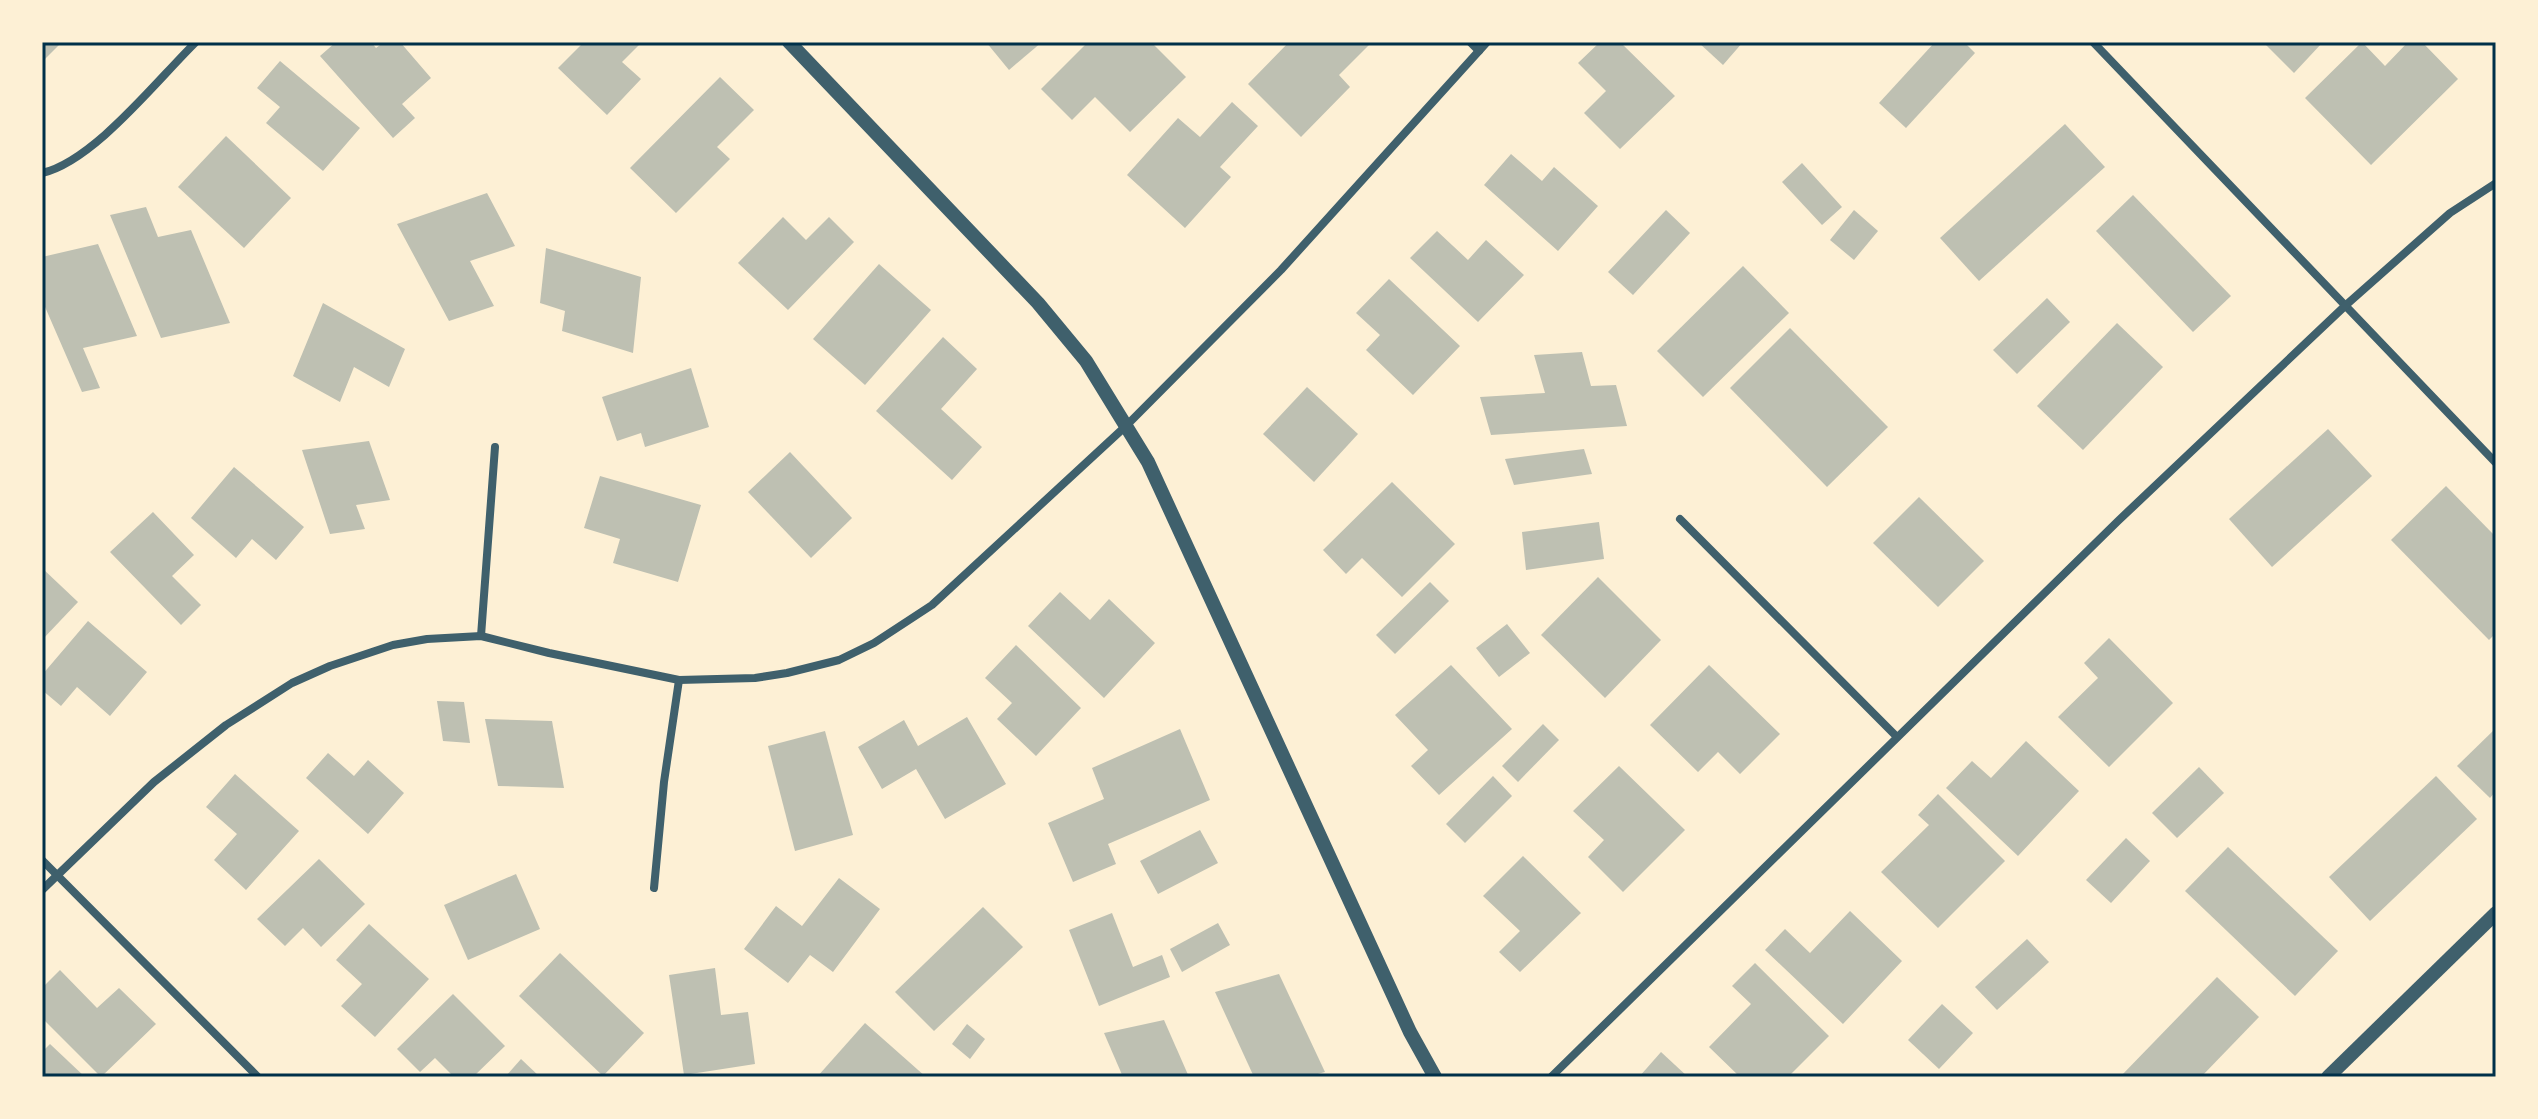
<svg xmlns="http://www.w3.org/2000/svg" width="2538" height="1119" viewBox="0 0 2538 1119" font-family="'PT Sans',sans-serif">
  <style>
    .building { fill: #bec0b2 }
    .lines { fill: none; stroke-linecap: round; stroke-linejoin: round }
    .minor { stroke: #3f606c; stroke-width: 8 }
    .tertiary { stroke: #3f606c; stroke-width: 14 }
    .neatline { fill: none; stroke: #003049; stroke-width: 3 }
  </style>
  <rect width="100%" height="100%" fill="#fdf0d5"/>
  <g class="building">
    <polygon points="42,42 62,42 42,62"/>
    <polygon points="336,42 371,42 376,48 384,42 400,42 431,78 402,104 415,118 393,138 320,56"/>
    <polygon points="584,42 642,42 622,62 641,79 607,115 558,68"/>
    <polygon points="986,42 1042,42 1009,70"/>
    <polygon points="1088,42 1151,42 1186,77 1130,132 1095,97 1072,120 1041,89"/>
    <polygon points="1289,42 1372,42 1339,75 1350,87 1301,137 1248,84"/>
    <polygon points="1600,42 1620,42 1675,96 1620,149 1584,113 1606,91 1578,63"/>
    <polygon points="1698,42 1743,42 1723,65"/>
    <polygon points="1935,42 1964,42 1975,53 1906,128 1879,103"/>
    <polygon points="2263,42 2323,42 2294,73"/>
    <polygon points="2362,42 2385,66 2408,42 2422,42 2458,79 2371,165 2305,98"/>
    <polygon points="280,61 360,128 323,171 266,123 280,107 257,88"/>
    <polygon points="720,77 754,110 717,147 730,159 676,213 630,168"/>
    <polygon points="1232,102 1258,126 1220,167 1231,177 1185,228 1127,175 1178,118 1200,137"/>
    <polygon points="2065,124 2105,167 1979,281 1940,238"/>
    <polygon points="226,136 291,198 244,248 178,187"/>
    <polygon points="1511,154 1542,181 1554,167 1598,206 1558,251 1484,185"/>
    <polygon points="1802,163 1842,207 1822,225 1782,182"/>
    <polygon points="487,193 515,246 470,261 494,306 449,321 397,224"/>
    <polygon points="2133,195 2231,296 2193,332 2096,231"/>
    <polygon points="146,207 158,237 191,230 230,323 161,338 110,215"/>
    <polygon points="1666,210 1690,233 1633,295 1608,272"/>
    <polygon points="1854,210 1878,231 1854,260 1830,240"/>
    <polygon points="783,217 806,240 829,217 854,242 788,310 738,263"/>
    <polygon points="1437,231 1468,260 1486,240 1524,275 1478,322 1410,258"/>
    <polygon points="98,244 137,336 83,348 100,388 82,392 42,300 42,257"/>
    <polygon points="546,248 641,277 633,353 562,331 565,311 540,303"/>
    <polygon points="879,264 931,310 865,385 813,339"/>
    <polygon points="1743,266 1789,313 1703,397 1657,351"/>
    <polygon points="1389,279 1460,346 1413,395 1366,350 1380,335 1356,313"/>
    <polygon points="2047,298 2070,322 2017,374 1993,350"/>
    <polygon points="323,303 405,349 389,387 354,367 340,402 293,376"/>
    <polygon points="2117,323 2163,367 2083,450 2037,406"/>
    <polygon points="1790,328 1888,427 1827,487 1730,388"/>
    <polygon points="943,337 977,369 941,409 982,447 952,480 876,411"/>
    <polygon points="1582,352 1591,386 1616,385 1627,426 1491,435 1480,397 1545,393 1534,355"/>
    <polygon points="691,368 709,427 645,447 641,433 617,441 602,397"/>
    <polygon points="1307,387 1358,434 1314,482 1263,434"/>
    <polygon points="2328,429 2372,476 2272,567 2229,519"/>
    <polygon points="369,441 390,500 356,505 365,529 330,534 302,450"/>
    <polygon points="1584,449 1592,474 1514,485 1505,459"/>
    <polygon points="790,452 852,518 811,558 748,492"/>
    <polygon points="234,467 304,527 276,560 252,539 236,558 191,518"/>
    <polygon points="600,476 701,505 678,582 613,563 620,539 584,528"/>
    <polygon points="1392,482 1455,544 1402,597 1362,558 1346,574 1323,550"/>
    <polygon points="2446,486 2496,537 2496,633 2489,640 2391,540"/>
    <polygon points="1919,497 1984,561 1938,607 1873,543"/>
    <polygon points="153,512 194,555 172,576 201,605 181,625 110,552"/>
    <polygon points="1599,522 1604,559 1526,570 1522,532"/>
    <polygon points="42,568 78,602 42,640"/>
    <polygon points="1598,577 1661,640 1605,698 1541,635"/>
    <polygon points="1430,582 1449,601 1395,654 1376,635"/>
    <polygon points="1060,592 1090,620 1109,599 1155,643 1104,698 1028,626"/>
    <polygon points="88,621 147,672 110,716 77,687 61,706 42,690 42,675"/>
    <polygon points="1507,624 1530,653 1499,677 1476,648"/>
    <polygon points="2109,638 2173,703 2109,767 2058,717 2098,678 2084,663"/>
    <polygon points="1016,645 1081,708 1036,756 997,719 1012,703 985,678"/>
    <polygon points="1451,665 1512,729 1439,795 1411,766 1428,750 1395,715"/>
    <polygon points="1709,665 1780,734 1740,774 1718,752 1698,772 1650,725"/>
    <polygon points="437,701 464,702 470,743 443,741"/>
    <polygon points="967,717 1006,784 945,819 916,769 882,789 858,747 904,720 918,746"/>
    <polygon points="485,719 552,721 564,788 498,786"/>
    <polygon points="1543,724 1559,740 1518,782 1502,766"/>
    <polygon points="2496,728 2496,791 2490,798 2457,766"/>
    <polygon points="1180,729 1210,800 1108,844 1116,864 1073,882 1048,823 1104,799 1092,768"/>
    <polygon points="825,731 853,835 795,851 768,746"/>
    <polygon points="2026,741 2079,791 2018,856 1946,788 1972,761 1991,778"/>
    <polygon points="328,753 354,776 368,760 404,793 368,834 306,778"/>
    <polygon points="1619,766 1685,830 1623,892 1588,857 1604,840 1573,811"/>
    <polygon points="2199,767 2224,793 2177,838 2152,813"/>
    <polygon points="235,774 299,831 246,890 214,860 237,834 206,807"/>
    <polygon points="1493,776 1512,796 1465,843 1446,824"/>
    <polygon points="2436,776 2477,819 2370,921 2329,877"/>
    <polygon points="1938,794 2005,861 1938,928 1881,872 1929,825 1918,815"/>
    <polygon points="1200,830 1218,863 1158,894 1140,861"/>
    <polygon points="2126,838 2150,861 2111,903 2086,880"/>
    <polygon points="2228,847 2338,951 2295,996 2185,891"/>
    <polygon points="1523,856 1581,913 1520,972 1499,952 1520,931 1483,896"/>
    <polygon points="319,859 365,904 321,947 303,928 285,946 257,919"/>
    <polygon points="516,874 540,929 468,960 444,905"/>
    <polygon points="839,878 880,909 833,972 810,955 788,983 744,949 776,906 802,926"/>
    <polygon points="983,907 1023,947 934,1031 895,992"/>
    <polygon points="1850,911 1902,961 1843,1024 1765,950 1785,929 1810,953"/>
    <polygon points="1112,913 1133,967 1162,955 1170,977 1099,1006 1069,930"/>
    <polygon points="1218,923 1230,945 1182,972 1170,949"/>
    <polygon points="369,924 429,979 375,1037 341,1006 362,984 336,960"/>
    <polygon points="2027,939 2049,962 1997,1010 1975,987"/>
    <polygon points="560,953 644,1033 603,1076 519,996"/>
    <polygon points="1755,963 1829,1036 1788,1077 1740,1077 1709,1047 1751,1004 1732,986"/>
    <polygon points="715,968 721,1015 748,1012 755,1064 684,1075 669,975"/>
    <polygon points="60,970 97,1008 119,988 156,1024 101,1077 42,1018 42,988"/>
    <polygon points="1279,974 1325,1072 1307,1077 1254,1077 1215,992"/>
    <polygon points="2217,977 2259,1017 2201,1077 2120,1077"/>
    <polygon points="453,994 505,1046 473,1077 454,1077 435,1058 420,1072 397,1049"/>
    <polygon points="1942,1004 1973,1033 1939,1069 1908,1040"/>
    <polygon points="1164,1020 1189,1077 1123,1077 1104,1033"/>
    <polygon points="865,1023 926,1077 817,1077"/>
    <polygon points="967,1024 985,1039 970,1059 952,1044"/>
    <polygon points="50,1044 85,1077 42,1077 42,1052"/>
    <polygon points="1661,1052 1688,1077 1639,1077"/>
    <polygon points="521,1059 540,1077 505,1077"/>
  </g>
  <g class="lines">
    <g class="minor">
      <polyline points="1470,42 1479,51"/>
      <polyline points="2093,42 2496,463"/>
      <path d="M 42,173 C 94,161 157,80 196,42"/>
      <polyline points="1680,519 1897,737"/>
      <polyline points="481,636 495,447"/>
      <polyline points="42,860 258,1077"/>
      <polyline points="654,888 664,782 679,680"/>
      <polyline points="42,890 154,782 226,725 292,683 330,666 393,645 427,639 481,636 549,653 679,680 755,678 787,673 839,660 874,643 932,605 1127,425 1281,270 1487,42"/>
      <polyline points="1551,1077 2118,521 2346,305 2450,213 2496,183"/>
    </g>
    <g class="tertiary">
      <polyline points="789,42 1038,303 1086,361 1148,462 1410,1032 1435,1077"/>
      <polyline points="2328,1077 2496,913"/>
    </g>
  </g>
  <rect width="2538" height="1119" fill="none" stroke="#fdf0d5" stroke-width="88"/>
  <rect x="44" y="44" width="2450" height="1031" class="neatline"/>
</svg>
